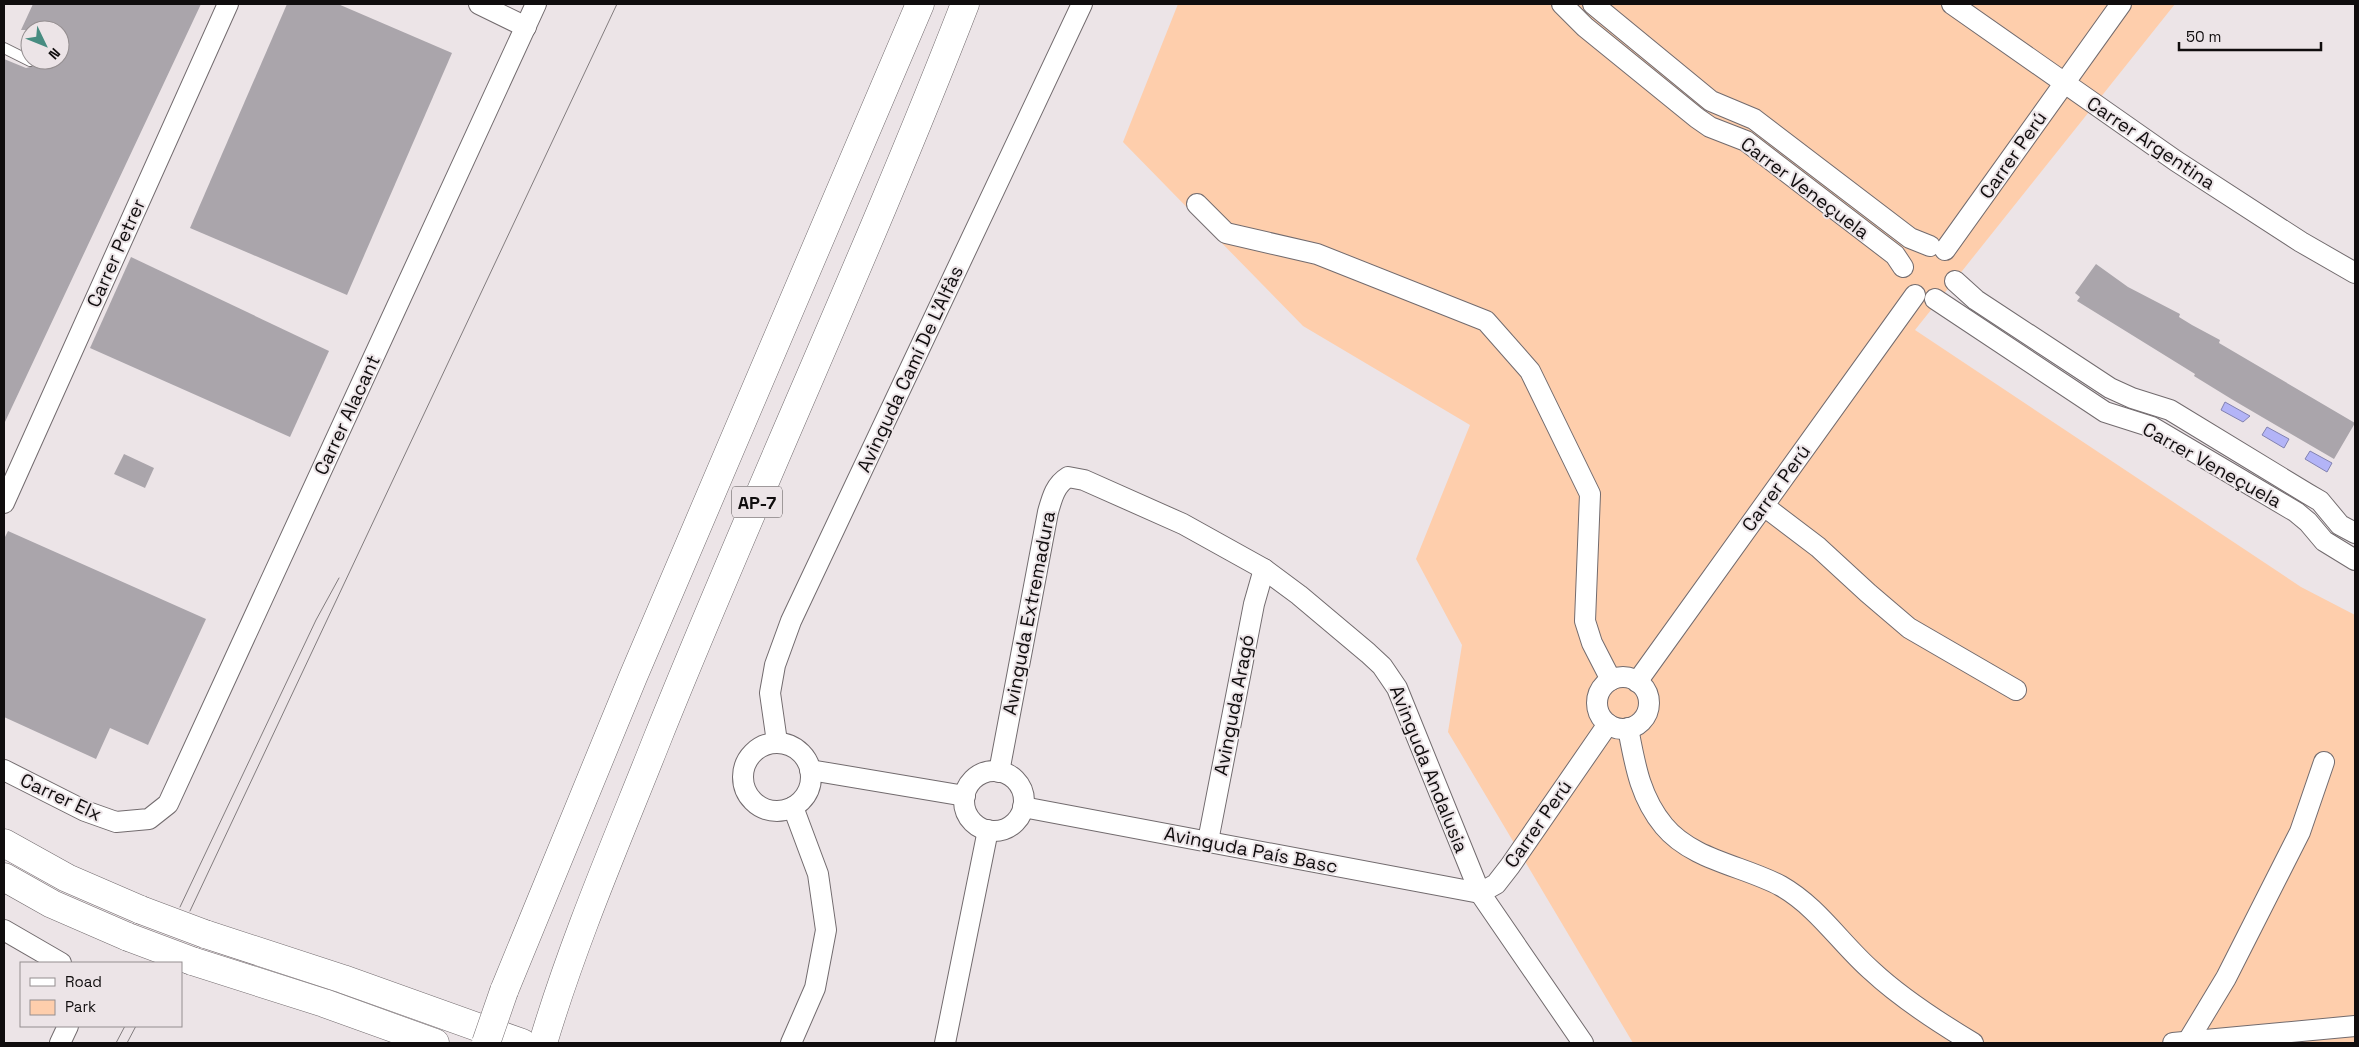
<svg xmlns="http://www.w3.org/2000/svg" width="2359" height="1047" viewBox="0 0 2359 1047" font-family="'Space Grotesk',sans-serif">
  <style>
    .green { fill: #feceac }
    .water { fill: #b3b4f7; stroke: #8282b1 }
    .building { fill: #aaa5ab }
    .lines { fill: none; stroke-linecap: round; stroke-linejoin: round }
    .service-casing { stroke: #726b6e; stroke-width: 12 }
    .minor-casing { stroke: #726b6e; stroke-width: 22 }
    .secondary-casing { stroke: #726b6e; stroke-width: 29 }
    .motorway-casing { stroke: #726b6e; stroke-width: 29 }
    .service { stroke: #fff; stroke-width: 10 }
    .minor { stroke: #fff; stroke-width: 20 }
    .secondary { stroke: #fff; stroke-width: 28 }
    .motorway { stroke: #fff; stroke-width: 28 }
    .tram { stroke: #827c7e; stroke-width: 1 }
    .secondary-bridge-casing { stroke: #726b6e; stroke-width: 29; stroke-linecap: butt }
    .motorway-bridge-casing { stroke: #726b6e; stroke-width: 29; stroke-linecap: butt }
    .secondary-bridge { stroke: #fff; stroke-width: 28 }
    .motorway-bridge { stroke: #fff; stroke-width: 28 }
    .labels { text-anchor: middle; dominant-baseline: central; stroke-width: 4; stroke-linejoin: round; paint-order: stroke }
    .shield { fill: #ece4e7; stroke: #524e4f; stroke-width: 1 }
    .shield-label { font-size: 18px; font-weight: bold; fill: #100d0e }
    .street-label { font-size: 19px; fill: #100d0e; stroke: #ece4e7 }
  </style>
  <rect width="100%" height="100%" fill="#ece4e7"/>
  <polygon class="green" points="1178,4 2175,4 1915,330 2301,587 2355,615 2355,1043 1633,1043 1448,732 1462,645 1416,559 1470,425 1303,326 1123,142"/>
  <g class="water">
    <polygon points="2225,402 2250,416 2243,422 2221,410"/>
    <polygon points="2267,427 2289,439 2284,448 2262,435"/>
    <polygon points="2310,451 2332,463 2327,472 2305,459"/>
  </g>
  <g class="building">
    <polygon points="33,4 201,4 4,424 4,59 26,68 34,66 37,60 60,60 60,30 21,30"/>
    <polygon points="287,4 338,4 452,53 347,295 190,228"/>
    <polygon points="131,257 329,351 290,437 90,348"/>
    <polygon points="2096,264 2128,287 2180,314 2179,317 2192,325 2220,340 2219,343 2355,423 2334,459 2233,400 2194,376 2195,374 2077,301 2080,297 2075,293"/>
    <polygon points="124,454 154,468 145,488 114,474"/>
    <polygon points="8,531 206,619 148,745 110,728 96,759 4,717 4,539"/>
  </g>
  <g class="lines">
    <defs>
      <polyline id="service" points="4,48 30,61"/>
      <g id="minor">
        <polyline points="479,4 526,27"/>
        <polyline points="1562,4 1585,27 1697,118 1710,127 1746,141 1895,255 1903,267"/>
        <polyline points="1593,4 1711,101 1754,119 1910,238 1930,246"/>
        <polyline points="1952,4 2176,161 2301,242 2355,273"/>
        <polyline points="1197,204 1226,233 1317,254 1486,321 1530,371 1590,494 1585,621 1592,643 1611,680"/>
        <polyline points="1945,250 2121,4"/>
        <polyline points="1955,281 1976,300 2110,388 2132,398 2170,410 2308,494 2320,501 2340,525 2355,533"/>
        <polyline points="1935,299 2105,412 2152,427 2296,512 2308,522 2324,541 2355,560"/>
        <polyline points="4,503 228,4"/>
        <polyline points="1764,506 1818,547 1868,593 1909,628 2016,690"/>
        <circle cx="1623" cy="703" r="26"/>
        <polyline points="1637,682 1915,295"/>
        <path d="M 1628,728 C 1635,765 1640,797 1664,826 C 1692,860 1744,866 1781,886 C 1818,907 1841,944 1872,971 C 1902,999 1938,1022 1973,1043"/>
        <polyline points="777,742 770,693 775,665 791,621 1082,4"/>
        <circle cx="777" cy="777" r="34"/>
        <polyline points="4,770 85,811 116,822 149,819 168,804 536,4"/>
        <polyline points="810,770 965,796"/>
        <circle cx="994" cy="801" r="30"/>
        <path d="M 999,772 L 1048,512 C 1052,498 1055,485 1068,477 L 1084,480 L 1183,524 L 1264,569 L 1299,595 L 1368,653 L 1382,666 L 1397,688 L 1480,893 L 1583,1043"/>
        <polyline points="1023,807 1480,893 1496,884 1510,866 1608,724"/>
        <polyline points="1208,841 1254,604 1264,569"/>
        <polyline points="4,930 61,963"/>
        <polyline points="2188,1041 2226,978 2300,832 2324,762"/>
        <polyline points="60,1043 68,1026"/>
        <polyline points="791,1043 815,988 826,930 818,874 793,807"/>
        <polyline points="945,1043 988,830"/>
        <polyline points="2173,1043 2355,1026"/>
      </g>
      <g id="secondary">
        <polyline points="4,843 67,878 141,910"/>
        <polyline points="4,877 52,904 128,937"/>
        <polyline points="205,934 343,979 522,1043"/>
        <polyline points="192,961 324,1003 435,1043"/>
      </g>
      <g id="motorway">
        <polyline points="504,991 633,677 920,4"/>
        <path d="M 543,1043 C 574,939 618,838 658,737 C 757,491 869,251 965,4"/>
      </g>
    </defs>
    <use href="#service" class="service-casing"/>
    <use href="#minor" class="minor-casing"/>
    <use href="#secondary" class="secondary-casing"/>
    <use href="#motorway" class="motorway-casing"/>
    <use href="#service" class="service"/>
    <use href="#minor" class="minor"/>
    <use href="#secondary" class="secondary"/>
    <use href="#motorway" class="motorway"/>
    <g class="tram">
      <polyline points="180,907 316,620 339,578"/>
      <polyline points="190,911 617,4"/>
      <polyline points="116,1043 125,1026"/>
      <polyline points="127,1043 136,1026"/>
    </g>
    <defs>
      <g id="secondary-bridge">
        <polyline points="141,910 205,934"/>
        <polyline points="128,937 192,961"/>
      </g>
      <polyline id="motorway-bridge" points="486,1043 504,991"/>
    </defs>
    <use href="#secondary-bridge" class="secondary-bridge-casing"/>
    <use href="#motorway-bridge" class="motorway-bridge-casing"/>
    <use href="#secondary-bridge" class="secondary-bridge"/>
    <use href="#motorway-bridge" class="motorway-bridge"/>
  </g>
  <g class="labels">
    <rect class="shield" x="732" y="486.5" width="50" height="31" rx="4"/>
    <g class="shield-label">
      <text x="757" y="502">AP-7</text>
    </g>
    <g class="street-label">
      <text transform="translate(2151 143) rotate(34)">Carrer Argentina</text>
      <text transform="translate(2013 155) rotate(-55)">Carrer Perú</text>
      <text transform="translate(1805 188) rotate(37)">Carrer Veneçuela</text>
      <text transform="translate(116 253) rotate(-66)">Carrer Petrer</text>
      <text transform="translate(910 369) rotate(-65)">Avinguda Camí De L'Alfàs</text>
      <text transform="translate(347 415) rotate(-65)">Carrer Alacant</text>
      <text transform="translate(2212 465) rotate(29)">Carrer Veneçuela</text>
      <text transform="translate(1776 488) rotate(-54)">Carrer Perú</text>
      <text transform="translate(1029 613) rotate(-79)">Avinguda Extremadura</text>
      <text transform="translate(1234 705) rotate(-79)">Avinguda Aragó</text>
      <text transform="translate(1429 769) rotate(68)">Avinguda Andalusia</text>
      <text transform="translate(61 797) rotate(25)">Carrer Elx</text>
      <text transform="translate(1538 824) rotate(-55)">Carrer Perú</text>
      <text transform="translate(1251 850) rotate(11)">Avinguda País Basc</text>
    </g>
  </g>
  <rect width="2359" height="1047" fill="none" stroke="#100d0e" stroke-width="10"/>
  <rect x="20" y="962" width="162" height="65" fill="#ece4e7" stroke="#948e90"/>
  <rect x="30" y="978" width="25" height="8" fill="#ffffff" stroke="#948e90"/>
  <text x="65" y="987" font-size="15" fill="#100d0e">Road</text>
  <rect x="30" y="1000" width="25" height="15" fill="#feceac" stroke="#948e90"/>
  <text x="65" y="1012" font-size="15" fill="#100d0e">Park</text>
  <g transform="translate(45 45) rotate(133)"><circle r="24" fill="#ece4e7" stroke="#948e90"/>
  <path d="M0-4L9 19L0 12L-9 19Z" fill="#478c81"/>
  <text y="-8" font-size="14" font-weight="bold" text-anchor="middle" fill="#100d0e">N</text>
  </g>
  <path d="M2179 42v8h142v-8" fill="none" stroke="#100d0e" stroke-width="2.5"/>
  <text x="2186" y="42" font-size="15" fill="#100d0e" stroke="#ece4e7" stroke-width="4" paint-order="stroke">50 m</text>
</svg>
